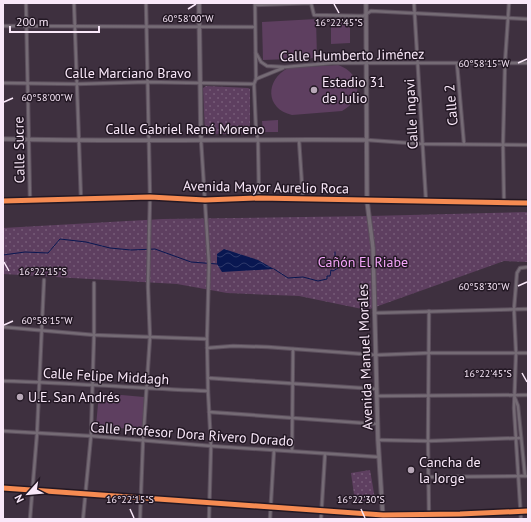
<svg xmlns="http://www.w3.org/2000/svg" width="531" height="522" viewBox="0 0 531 522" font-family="'PT Sans',sans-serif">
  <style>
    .park { fill: url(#park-dots) }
    .garden { fill: #5e3f60 }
    .water { fill: url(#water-waves) }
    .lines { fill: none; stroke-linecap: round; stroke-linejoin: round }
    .stream { stroke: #091751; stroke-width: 1 }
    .street-casing { stroke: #5b4e5c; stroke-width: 4.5 }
    .secondary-casing { stroke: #5b4e5c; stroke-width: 5.5 }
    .street { stroke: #756b75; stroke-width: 2.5 }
    .secondary { stroke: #756b75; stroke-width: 3.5 }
    .cycleway-casing { stroke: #231824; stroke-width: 8 }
    .cycleway { stroke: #f68b52; stroke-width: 5 }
    .ticks { fill: none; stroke: #f9e8f9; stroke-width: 1.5 }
    .poi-dot { fill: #b8a8b8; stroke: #231824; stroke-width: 1.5 }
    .labels { text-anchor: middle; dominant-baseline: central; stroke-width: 3; stroke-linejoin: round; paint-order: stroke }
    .street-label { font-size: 14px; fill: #f9e8f9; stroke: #231824 }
    .poi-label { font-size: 14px; fill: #f9e8f9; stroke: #231824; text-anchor: start }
    .park-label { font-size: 14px; fill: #f4a4f9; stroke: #231824 }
    .ticks-label { font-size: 10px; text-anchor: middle; fill: #f9e8f9; stroke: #231824; stroke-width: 3; stroke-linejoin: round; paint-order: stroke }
  </style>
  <defs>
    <pattern id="park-dots" width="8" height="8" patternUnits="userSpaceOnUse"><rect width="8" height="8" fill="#5e3f60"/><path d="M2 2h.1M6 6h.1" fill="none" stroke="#765b78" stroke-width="1.8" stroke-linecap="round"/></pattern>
    <pattern id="water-waves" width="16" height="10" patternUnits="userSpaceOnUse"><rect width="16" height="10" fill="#091751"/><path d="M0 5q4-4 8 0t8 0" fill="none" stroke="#2e396b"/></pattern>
  </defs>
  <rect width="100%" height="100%" fill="#3e303f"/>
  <g class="park">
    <polygon points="206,86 248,88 250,89 250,134 205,134 203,88"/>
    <polygon points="528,212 528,262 504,261 367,310 299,296 227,293 177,284 3,274 3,228 163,219 370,216"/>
    <polygon points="370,470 375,499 355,502 351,473"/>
  </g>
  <g class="garden">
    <polygon points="316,19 317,58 263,60 262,22"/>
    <polygon points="331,20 350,20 350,43 331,44"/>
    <path d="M 338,65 C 362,73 364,99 342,111 L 292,115 C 265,109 265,80 288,68 Z"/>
    <polygon points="278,120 278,132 263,132 262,121"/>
    <polygon points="99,393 144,397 142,430 96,426"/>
  </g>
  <polygon class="water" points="224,249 258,260 274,269 222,272 217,264 217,254"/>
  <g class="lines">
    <g class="stream">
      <polyline points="3,255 25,252 48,253 60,239 86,242 110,248 131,250 155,249 191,262 217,264"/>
      <polyline points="274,269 288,278 303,277 318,281 327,279 327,276 330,276 331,270 333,271 338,268 335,264 335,252"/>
    </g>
    <defs>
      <g id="street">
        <polyline points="26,3 30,200"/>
        <polyline points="74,3 81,199"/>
        <polyline points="414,3 426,201"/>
        <polyline points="255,4 256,79 254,84 256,130 258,140 259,198"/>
        <polyline points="255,5 311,3 314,15 363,16 371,11 528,19"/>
        <polyline points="3,26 255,27"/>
        <polyline points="256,53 261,62 267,66 285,67 332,63 528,63"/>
        <polyline points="457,64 464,144"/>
        <polyline points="256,79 283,68"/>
        <polyline points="3,83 77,84 147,82 254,84"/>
        <polyline points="201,140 209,264 207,339 208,391 211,446 209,519"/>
        <polyline points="299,140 303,200"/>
        <polyline points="367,140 423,144 528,145"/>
        <polyline points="3,201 150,197 205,200 259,198 528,203"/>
        <polyline points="504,202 503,145 505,63 509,3"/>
        <polyline points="429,311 428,441 429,519"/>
        <polyline points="374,313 528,309"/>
        <polyline points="3,327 94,335 207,339"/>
        <polyline points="207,348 233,346 268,347 376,355 429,353 528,353"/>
        <polyline points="208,378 377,389"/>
        <path d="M 3,381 C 71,383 139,388 208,391"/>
        <polyline points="377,396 528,395"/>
        <polyline points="515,398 518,406 525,476"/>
        <polyline points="209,412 377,424"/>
        <polyline points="3,431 91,436 211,446 379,457"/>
        <polyline points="378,440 428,441 521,438"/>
        <polyline points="292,451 293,349"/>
        <polyline points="429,477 528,476"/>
        <polyline points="3,488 383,515 460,514 528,511"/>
        <polyline points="30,519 37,434 44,280"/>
        <polyline points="83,519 91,436 94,335 94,283"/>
        <polyline points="140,519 143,441 150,337 148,287 150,197 146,3"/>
        <polyline points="270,519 274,450"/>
        <polyline points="321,519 325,454"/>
        <polyline points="521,519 514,408 516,353 514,309 517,273 520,268 528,267"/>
      </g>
      <g id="secondary">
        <polyline points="199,3 201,140"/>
        <polyline points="366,3 367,201 373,248 378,440 383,519"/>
        <path d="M 3,139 C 124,142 245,139 367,140"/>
      </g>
    </defs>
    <use href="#street" class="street-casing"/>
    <use href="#secondary" class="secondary-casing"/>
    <use href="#street" class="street"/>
    <use href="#secondary" class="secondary"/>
    <defs>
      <g id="cycleway">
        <polyline points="3,201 150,197 205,200 259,198 528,203"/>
        <polyline points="3,488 383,515 460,514 528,511"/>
      </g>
    </defs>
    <use href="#cycleway" class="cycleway-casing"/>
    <use href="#cycleway" class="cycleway"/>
  </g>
  <path class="ticks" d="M 334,4 L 339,13M 188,9 L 196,4M 518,63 L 527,59M 4,102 L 13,98M 4,262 L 9,271M 518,286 L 527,282M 4,325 L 13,321M 522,373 L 527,382M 130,509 L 134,518M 361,509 L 365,518"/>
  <g class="poi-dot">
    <circle cx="314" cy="90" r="4"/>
    <circle cx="20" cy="397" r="4"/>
    <circle cx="411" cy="470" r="4"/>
  </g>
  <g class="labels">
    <g class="street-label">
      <text transform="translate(352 55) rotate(-1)">Calle Humberto Jiménez</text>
      <text x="128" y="73">Calle Marciano Bravo</text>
      <text transform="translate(451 105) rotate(-95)">Calle 2</text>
      <text transform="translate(411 114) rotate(-93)">Calle Ingavi</text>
      <text x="185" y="129">Calle Gabriel René Moreno</text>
      <text transform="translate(19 150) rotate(-91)">Calle Sucre</text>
      <text transform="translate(266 187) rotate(1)">Avenida Mayor Aurelio Roca</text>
      <text transform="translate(365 357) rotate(-92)">Avenida Manuel Morales</text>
      <text transform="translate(106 376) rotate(3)">Calle Felipe Middagh</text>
      <text transform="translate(192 434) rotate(4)">Calle Profesor Dora Rivero Dorado</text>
    </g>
    <g class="poi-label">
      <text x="322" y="82">Estadio 31<tspan x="322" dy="16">de Julio</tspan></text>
      <text x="28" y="397">U.E. San Andrés</text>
      <text x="419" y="462">Cancha de<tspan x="419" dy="16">la Jorge</tspan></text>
    </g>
    <g class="park-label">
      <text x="363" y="262">Cañón El Riabe</text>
    </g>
  </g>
  <g class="ticks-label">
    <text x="188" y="22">60°58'00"W</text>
    <text x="339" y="26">16°22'45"S</text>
    <text x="484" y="67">60°58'15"W</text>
    <text x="47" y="101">60°58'00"W</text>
    <text x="43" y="275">16°22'15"S</text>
    <text x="484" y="290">60°58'30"W</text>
    <text x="47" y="324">60°58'15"W</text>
    <text x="488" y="377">16°22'45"S</text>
    <text x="130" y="503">16°22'15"S</text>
    <text x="361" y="503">16°22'30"S</text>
  </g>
  <rect width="531" height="522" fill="none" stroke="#f9e8f9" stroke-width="8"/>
  <g transform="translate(28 494) rotate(243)" stroke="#231824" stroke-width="3" paint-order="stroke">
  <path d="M0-3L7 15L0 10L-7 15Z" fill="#f9e8f9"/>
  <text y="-6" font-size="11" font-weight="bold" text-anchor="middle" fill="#f9e8f9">N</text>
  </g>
  <path d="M10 26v6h89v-6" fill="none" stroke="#f9e8f9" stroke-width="2"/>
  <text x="16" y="26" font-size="12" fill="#f9e8f9" stroke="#231824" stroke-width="3" paint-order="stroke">200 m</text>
</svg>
